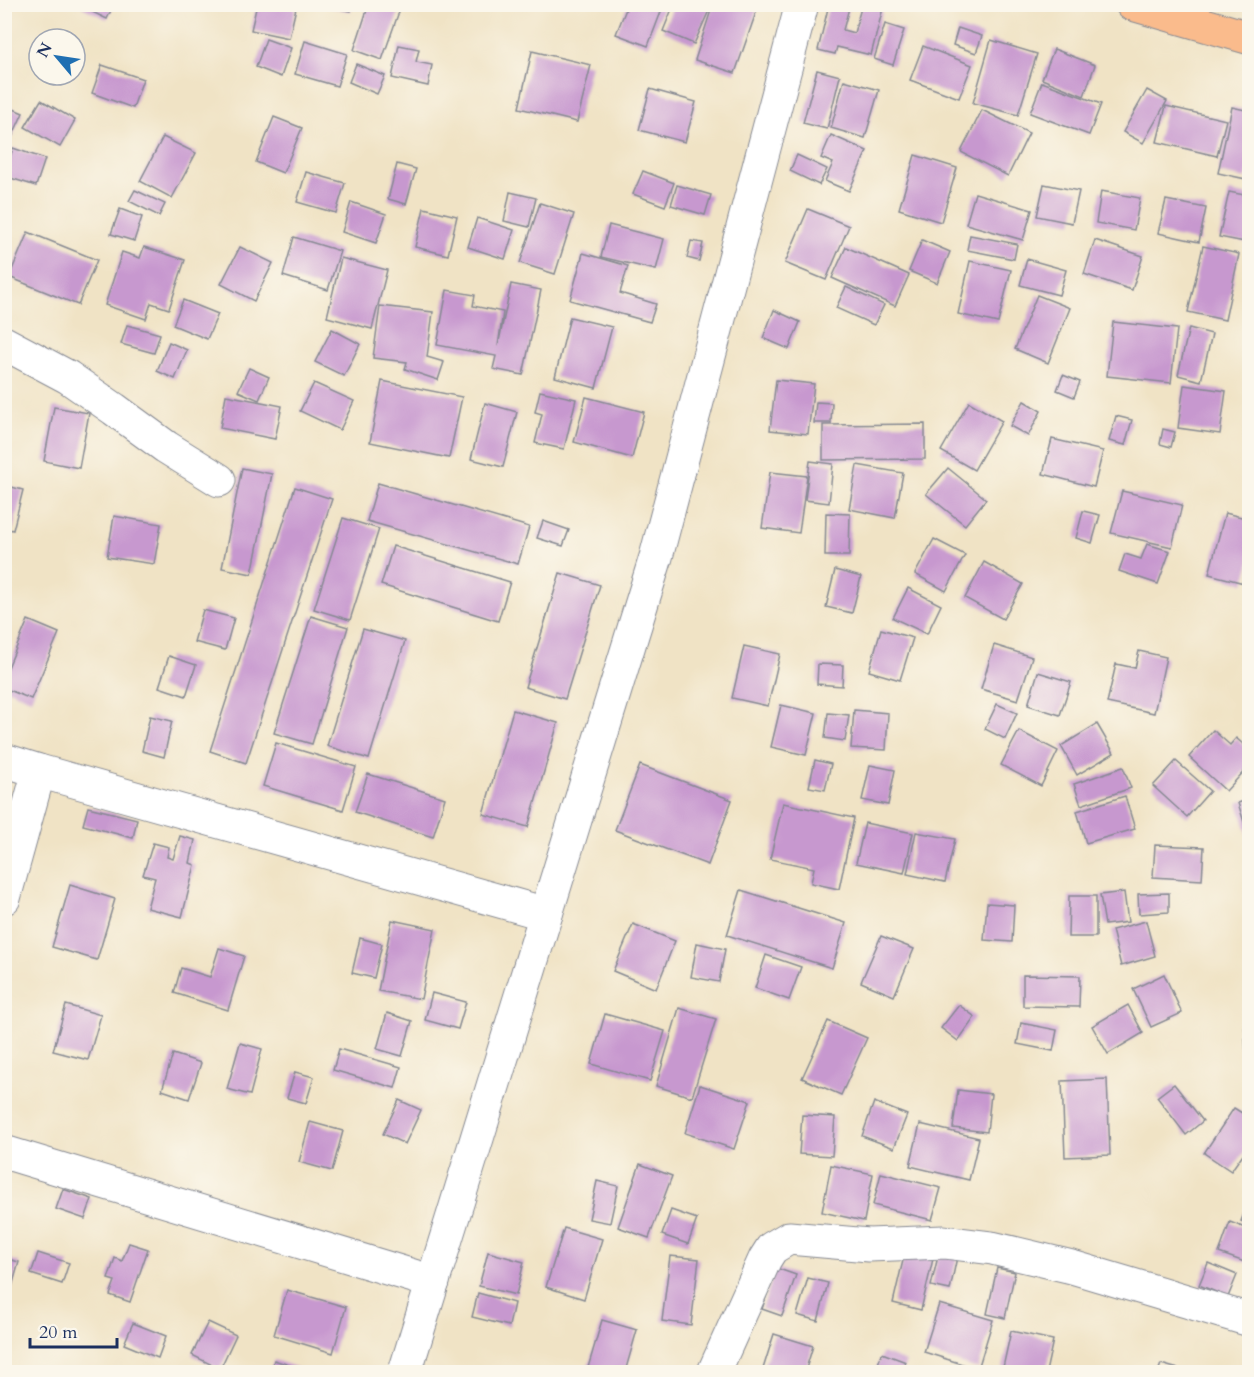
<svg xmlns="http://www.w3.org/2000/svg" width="1254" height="1377" viewBox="0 0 1254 1377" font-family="Cardo,serif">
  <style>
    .building { fill: #c798cf }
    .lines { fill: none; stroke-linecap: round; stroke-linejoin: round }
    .minor-casing { stroke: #868992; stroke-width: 35 }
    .major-casing { stroke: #868992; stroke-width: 35 }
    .minor { stroke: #fff; stroke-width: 33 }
    .major { stroke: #fabb8c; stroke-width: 33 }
  </style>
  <rect width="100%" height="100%" fill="#fbf7ec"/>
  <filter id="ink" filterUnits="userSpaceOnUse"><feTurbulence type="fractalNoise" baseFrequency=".0167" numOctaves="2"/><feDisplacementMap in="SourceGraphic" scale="12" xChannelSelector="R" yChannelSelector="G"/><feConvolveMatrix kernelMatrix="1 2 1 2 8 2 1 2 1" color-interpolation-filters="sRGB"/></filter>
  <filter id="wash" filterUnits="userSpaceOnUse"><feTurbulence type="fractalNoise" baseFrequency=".008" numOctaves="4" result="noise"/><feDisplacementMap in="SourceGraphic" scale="24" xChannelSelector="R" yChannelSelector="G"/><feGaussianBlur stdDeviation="1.35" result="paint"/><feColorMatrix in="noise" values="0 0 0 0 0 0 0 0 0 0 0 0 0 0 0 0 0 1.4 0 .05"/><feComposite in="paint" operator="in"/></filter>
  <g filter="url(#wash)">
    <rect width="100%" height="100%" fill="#f0e3c5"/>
    <g id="blocks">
      <g class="building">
        <polygon points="83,4 114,4 107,19 82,7"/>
        <polygon points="257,4 282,4 296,8 289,38 251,30"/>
        <polygon points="321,4 352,4 351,11 321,6"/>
        <polygon points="369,4 397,4 401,6 382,60 354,50"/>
        <polygon points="628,4 664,4 648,46 616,34"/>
        <polygon points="674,4 708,4 711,6 694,44 663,31"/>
        <polygon points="713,4 759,4 735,73 695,60"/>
        <polygon points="829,4 836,4 849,8 843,30 854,33 862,4 884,4 871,55 837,47 835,54 818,50"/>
        <polygon points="885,24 904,30 893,65 874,59"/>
        <polygon points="958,28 982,36 976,53 953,45"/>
        <polygon points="266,39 291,48 281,77 256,67"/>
        <polygon points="991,40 1037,54 1018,115 973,103"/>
        <polygon points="305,41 347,54 337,86 295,74"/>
        <polygon points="399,45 419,49 416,62 432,65 428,86 392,78"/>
        <polygon points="923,46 972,65 959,98 910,80"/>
        <polygon points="1054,49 1095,65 1084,96 1042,79"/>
        <polygon points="532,51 591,65 577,122 519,108"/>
        <polygon points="356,64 385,76 377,94 349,82"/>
        <polygon points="102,65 143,79 133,108 92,93"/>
        <polygon points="817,70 840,76 827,129 803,123"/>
        <polygon points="844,80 879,90 865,138 831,128"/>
        <polygon points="1042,82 1101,104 1089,135 1030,113"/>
        <polygon points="650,89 696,102 685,142 639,130"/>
        <polygon points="1147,90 1167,101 1143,143 1123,132"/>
        <polygon points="41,100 75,120 60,147 25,127"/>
        <polygon points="4,105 23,113 12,137 4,133"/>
        <polygon points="1166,106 1226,120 1217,156 1157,142"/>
        <polygon points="1232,107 1250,111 1250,166 1246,179 1218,173"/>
        <polygon points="982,110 1029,133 1008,176 961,152"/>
        <polygon points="274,117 302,128 283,173 256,162"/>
        <polygon points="831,135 867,151 849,191 825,181 833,163 821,158"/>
        <polygon points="163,137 196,153 172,198 140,181"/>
        <polygon points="13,148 45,159 36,186 4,176"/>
        <polygon points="797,155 827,169 819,185 790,171"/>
        <polygon points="915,155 957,168 941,222 899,209"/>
        <polygon points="397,164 416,169 406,204 388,199"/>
        <polygon points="643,171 674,183 665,206 633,194"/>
        <polygon points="306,172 345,183 336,213 297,202"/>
        <polygon points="1044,184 1079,191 1072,223 1037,216"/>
        <polygon points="677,185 711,195 705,215 671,205"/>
        <polygon points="135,190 165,204 159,216 129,201"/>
        <polygon points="1101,191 1140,198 1134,230 1096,223"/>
        <polygon points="510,192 536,198 529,227 504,221"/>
        <polygon points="1229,192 1250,196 1250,243 1219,237"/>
        <polygon points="975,193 1032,210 1023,240 966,224"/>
        <polygon points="1166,200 1206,208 1199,242 1158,233"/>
        <polygon points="351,202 386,214 376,243 342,232"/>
        <polygon points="540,203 574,214 555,274 520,263"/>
        <polygon points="424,208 457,216 448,255 415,247"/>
        <polygon points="120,209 142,217 134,241 111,234"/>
        <polygon points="808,209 849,226 826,280 785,263"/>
        <polygon points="477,218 514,230 505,259 468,247"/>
        <polygon points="609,225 664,239 656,270 601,257"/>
        <polygon points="28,232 97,260 78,305 9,277"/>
        <polygon points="970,235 1017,244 1014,259 967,250"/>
        <polygon points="294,237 340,251 328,290 283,276"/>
        <polygon points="922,240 950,252 937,283 909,271"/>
        <polygon points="1095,240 1143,256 1132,290 1084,274"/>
        <polygon points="691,241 703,243 699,261 687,258"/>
        <polygon points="1203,246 1239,254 1225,320 1188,312"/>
        <polygon points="144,247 185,260 169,309 151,303 146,319 105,305 122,252 140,258"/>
        <polygon points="240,247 273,263 254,301 221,284"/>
        <polygon points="846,247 909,275 895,306 832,278"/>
        <polygon points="583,253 628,266 620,293 656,304 650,322 570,300"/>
        <polygon points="341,258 387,270 372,329 327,317"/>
        <polygon points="1027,259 1066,270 1059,295 1020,285"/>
        <polygon points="970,261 1011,270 998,323 958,314"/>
        <polygon points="511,284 541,290 523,375 493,369 496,356 437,345 447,290 475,295 473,306 503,312 498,346"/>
        <polygon points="846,287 884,305 874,325 836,308"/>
        <polygon points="1037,295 1070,308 1048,363 1015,349"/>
        <polygon points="183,300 218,314 207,339 173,325"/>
        <polygon points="380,306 433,312 427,357 444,362 438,380 405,369 407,362 373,358"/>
        <polygon points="774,310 800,322 789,349 763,338"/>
        <polygon points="570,317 612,327 596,388 555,377"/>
        <polygon points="1113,322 1177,329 1171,383 1107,376"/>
        <polygon points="127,325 160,334 154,353 121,344"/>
        <polygon points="1189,328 1212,334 1201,381 1178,375"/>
        <polygon points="332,329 360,344 344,376 315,362"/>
        <polygon points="169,342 187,350 175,379 157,371"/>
        <polygon points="249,368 269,377 259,400 238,391"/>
        <polygon points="1063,375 1080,382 1074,397 1057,390"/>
        <polygon points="776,380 814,384 808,434 770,430"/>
        <polygon points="382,381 462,397 449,458 370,442"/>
        <polygon points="314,383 354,401 340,430 300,411"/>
        <polygon points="1184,385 1226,391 1220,434 1178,428"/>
        <polygon points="540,391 576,399 564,449 535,443 542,414 535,412"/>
        <polygon points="226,395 282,406 275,439 220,428"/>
        <polygon points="586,397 644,412 632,458 574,442"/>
        <polygon points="1024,401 1041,411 1028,436 1010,426"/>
        <polygon points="816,402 832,403 831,423 814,423"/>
        <polygon points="969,402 1002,421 974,470 941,451"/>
        <polygon points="485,403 517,412 503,467 471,459"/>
        <polygon points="54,407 89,413 79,468 44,461"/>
        <polygon points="1116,416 1132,420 1125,445 1109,441"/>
        <polygon points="925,424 925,459 823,460 823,425"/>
        <polygon points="1163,429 1175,432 1171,447 1160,444"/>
        <polygon points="1052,439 1103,451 1094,487 1043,474"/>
        <polygon points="810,461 833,464 829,503 805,500"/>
        <polygon points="857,465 903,473 895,518 849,509"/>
        <polygon points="242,468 272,474 252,574 222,568"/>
        <polygon points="948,468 986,499 965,525 926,494"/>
        <polygon points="770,472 807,476 799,533 762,528"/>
        <polygon points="378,483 529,527 518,564 367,521"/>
        <polygon points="4,485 23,490 13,530 4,528"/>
        <polygon points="295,487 332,499 246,763 210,751"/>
        <polygon points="1122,491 1182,505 1172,547 1111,533"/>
        <polygon points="1083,511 1100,515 1092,543 1076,538"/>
        <polygon points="826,513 850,514 849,556 825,556"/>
        <polygon points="1225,513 1250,519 1250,562 1244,583 1209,574"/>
        <polygon points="114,516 161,524 154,564 107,557"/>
        <polygon points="343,518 379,529 350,620 314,609"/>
        <polygon points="543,521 569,530 563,546 537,538"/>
        <polygon points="934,539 965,555 946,591 915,574"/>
        <polygon points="1147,544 1170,551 1158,584 1119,571 1125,554 1141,559"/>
        <polygon points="393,546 510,582 498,621 381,585"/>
        <polygon points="984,562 1023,584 1003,619 965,598"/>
        <polygon points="835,570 861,577 852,613 826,607"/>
        <polygon points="560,573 600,585 565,699 525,687"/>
        <polygon points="908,588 941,605 927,634 893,618"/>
        <polygon points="203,610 234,618 225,650 194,642"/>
        <polygon points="311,616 348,627 312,744 274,733"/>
        <polygon points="28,620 59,633 31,699 4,688 4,677"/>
        <polygon points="363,629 405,641 369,759 327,746"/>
        <polygon points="881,629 913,638 900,680 869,671"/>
        <polygon points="994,645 1032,657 1018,700 981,689"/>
        <polygon points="744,646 780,654 768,706 732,698"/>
        <polygon points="1139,651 1166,657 1154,713 1107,703 1116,664 1135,668"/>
        <polygon points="169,656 196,665 186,696 159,687"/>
        <polygon points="818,664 843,665 842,686 817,684"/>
        <polygon points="1038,672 1071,682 1060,715 1028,705"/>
        <polygon points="997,704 1017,713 1005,739 985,729"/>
        <polygon points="781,705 816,713 806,755 771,747"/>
        <polygon points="513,710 558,723 528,827 483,814"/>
        <polygon points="854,710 888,713 886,750 851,748"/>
        <polygon points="828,713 849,715 845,741 825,738"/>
        <polygon points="150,716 172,721 164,757 142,751"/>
        <polygon points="1097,724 1114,753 1077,775 1061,746"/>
        <polygon points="1213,730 1230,745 1236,738 1250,750 1250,765 1226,791 1189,757"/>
        <polygon points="1019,731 1058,751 1041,786 1001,765"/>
        <polygon points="276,743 356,767 343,810 263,786"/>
        <polygon points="815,760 831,764 825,790 809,787"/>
        <polygon points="1176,761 1210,791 1187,817 1153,786"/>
        <polygon points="640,765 732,800 708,865 615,830"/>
        <polygon points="870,765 895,770 888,805 862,800"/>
        <polygon points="1123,767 1131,788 1081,805 1074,784"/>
        <polygon points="368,774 445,798 433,837 355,812"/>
        <polygon points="1125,796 1135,829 1086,843 1077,811"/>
        <polygon points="1250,799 1250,838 1249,838 1238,803"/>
        <polygon points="783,803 854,818 839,889 811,883 814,868 770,859"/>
        <polygon points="88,807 137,819 133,838 83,825"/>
        <polygon points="865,823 913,833 904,873 856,863"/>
        <polygon points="916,832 955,839 945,882 907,874"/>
        <polygon points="180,836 195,840 190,863 195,865 182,917 147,908 155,878 143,875 153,843 169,847 167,857 173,859"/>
        <polygon points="1155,845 1204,847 1202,880 1153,877"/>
        <polygon points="70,885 115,899 97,960 52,947"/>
        <polygon points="741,890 846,923 832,968 727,935"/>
        <polygon points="1124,892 1128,922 1105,925 1100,895"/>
        <polygon points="1169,893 1169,912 1139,914 1138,894"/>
        <polygon points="1069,896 1096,896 1096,937 1068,937"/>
        <polygon points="987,903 1014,905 1012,942 984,940"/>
        <polygon points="392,920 435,929 421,999 378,991"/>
        <polygon points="1146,921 1155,956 1121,966 1112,930"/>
        <polygon points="633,924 675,941 656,989 613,971"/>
        <polygon points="881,936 914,949 894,996 861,982"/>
        <polygon points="360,938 382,944 374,978 352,973"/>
        <polygon points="697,943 725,949 719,982 691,977"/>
        <polygon points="219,948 244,956 228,1010 174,993 181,968 210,977"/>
        <polygon points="766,955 801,967 789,1000 755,988"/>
        <polygon points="1164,974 1182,1013 1151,1027 1133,989"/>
        <polygon points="1023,975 1080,976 1079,1007 1023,1006"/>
        <polygon points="432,993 466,1002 458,1029 425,1020"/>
        <polygon points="66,1005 101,1015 88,1060 53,1051"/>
        <polygon points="959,1005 975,1017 958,1041 941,1028"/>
        <polygon points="1128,1005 1143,1033 1108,1054 1092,1026"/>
        <polygon points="679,1008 716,1019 692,1097 656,1086"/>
        <polygon points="387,1013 412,1021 402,1056 377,1049"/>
        <polygon points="605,1014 665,1031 650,1081 591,1064"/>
        <polygon points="1244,1018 1250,1018 1250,1075 1247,1075"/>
        <polygon points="828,1021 867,1038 841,1095 802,1078"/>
        <polygon points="1021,1023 1057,1030 1053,1051 1017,1044"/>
        <polygon points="240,1043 262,1049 250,1095 227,1089"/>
        <polygon points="339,1049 401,1067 395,1088 333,1070"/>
        <polygon points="173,1054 201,1063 189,1099 162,1090"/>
        <polygon points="295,1072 314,1077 306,1103 287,1098"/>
        <polygon points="1107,1079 1110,1155 1065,1157 1062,1081"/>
        <polygon points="1174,1084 1203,1121 1186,1135 1157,1097"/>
        <polygon points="700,1085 750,1101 734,1149 685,1133"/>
        <polygon points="958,1090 991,1094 987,1132 953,1128"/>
        <polygon points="399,1100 421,1110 405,1144 383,1134"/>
        <polygon points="874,1102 907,1115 894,1148 862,1136"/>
        <polygon points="1234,1108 1250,1118 1250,1144 1231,1171 1204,1153"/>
        <polygon points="802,1115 835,1117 832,1156 799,1154"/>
        <polygon points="310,1122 343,1131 332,1171 299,1162"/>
        <polygon points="920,1124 979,1138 969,1180 910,1166"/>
        <polygon points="640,1164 672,1176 649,1238 618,1227"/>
        <polygon points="831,1165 873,1174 864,1221 822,1212"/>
        <polygon points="881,1173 941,1188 932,1220 873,1205"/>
        <polygon points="597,1181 618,1186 610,1223 589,1219"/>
        <polygon points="63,1189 92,1199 85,1219 56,1209"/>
        <polygon points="1247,1206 1250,1207 1250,1225 1241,1221"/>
        <polygon points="671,1210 697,1219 688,1244 662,1235"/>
        <polygon points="1230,1222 1250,1230 1250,1264 1219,1253"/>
        <polygon points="564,1228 602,1239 584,1299 546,1287"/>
        <polygon points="129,1243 148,1249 130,1302 110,1295 115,1281 108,1279 115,1258 122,1261"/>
        <polygon points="488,1252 524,1262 516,1295 479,1286"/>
        <polygon points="905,1252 933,1259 921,1310 893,1303"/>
        <polygon points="939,1252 957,1257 950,1290 931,1286"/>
        <polygon points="38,1253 69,1263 62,1284 31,1274"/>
        <polygon points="670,1256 699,1259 691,1325 662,1321"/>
        <polygon points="4,1258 19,1262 5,1311 4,1311"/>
        <polygon points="1208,1263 1237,1275 1228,1297 1199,1285"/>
        <polygon points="776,1268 796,1275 782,1316 762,1309"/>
        <polygon points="997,1268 1015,1272 1005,1318 987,1314"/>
        <polygon points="808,1278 828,1283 818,1321 797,1315"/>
        <polygon points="287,1290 346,1307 333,1353 274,1335"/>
        <polygon points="478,1293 514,1303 509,1326 472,1317"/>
        <polygon points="939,1304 993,1320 978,1369 924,1352"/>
        <polygon points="602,1320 637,1330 625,1372 587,1371"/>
        <polygon points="208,1322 236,1335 220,1369 192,1355"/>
        <polygon points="133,1323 166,1336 158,1358 124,1344"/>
        <polygon points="1011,1331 1053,1340 1046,1372 1002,1372"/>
        <polygon points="774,1334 813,1346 805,1372 762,1372"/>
        <polygon points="882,1353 906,1362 902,1372 875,1372"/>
        <polygon points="274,1360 298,1368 297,1372 270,1372"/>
        <polygon points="1161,1364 1189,1372 1158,1372"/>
      </g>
    </g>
  </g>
  <g filter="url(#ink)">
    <use href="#blocks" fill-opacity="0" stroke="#868992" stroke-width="1.5"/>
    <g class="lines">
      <defs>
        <g id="minor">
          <polyline points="4,343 68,377 114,409 166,447 219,480"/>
          <polyline points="4,760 39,771 546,914"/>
          <polyline points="4,898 39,771"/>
          <polyline points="4,1152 433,1282"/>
          <polyline points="405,1372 656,557 802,4"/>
          <polyline points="714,1372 765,1259 772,1248 789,1238 869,1245 944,1242 992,1248 1072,1267 1250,1320"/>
        </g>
        <polyline id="major" points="1132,4 1250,38"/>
      </defs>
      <use href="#minor" class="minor-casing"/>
      <use href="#major" class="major-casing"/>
      <use href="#minor" class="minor"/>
      <use href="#major" class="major"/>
    </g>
  </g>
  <rect width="1254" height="1377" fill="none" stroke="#fbf7ec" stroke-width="24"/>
  <g transform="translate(57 57) rotate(299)"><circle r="28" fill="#fbf7ec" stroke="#a1a7b3" stroke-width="1.5"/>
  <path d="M0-4.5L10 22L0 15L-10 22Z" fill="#1f6fb2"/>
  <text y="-9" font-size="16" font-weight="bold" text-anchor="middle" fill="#1b2f5e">N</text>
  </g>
  <path d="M30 1338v9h87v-9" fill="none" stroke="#1b2f5e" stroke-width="3"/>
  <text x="39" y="1338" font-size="18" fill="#1b2f5e" stroke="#fbf7ec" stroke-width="4.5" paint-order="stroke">20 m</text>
</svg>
